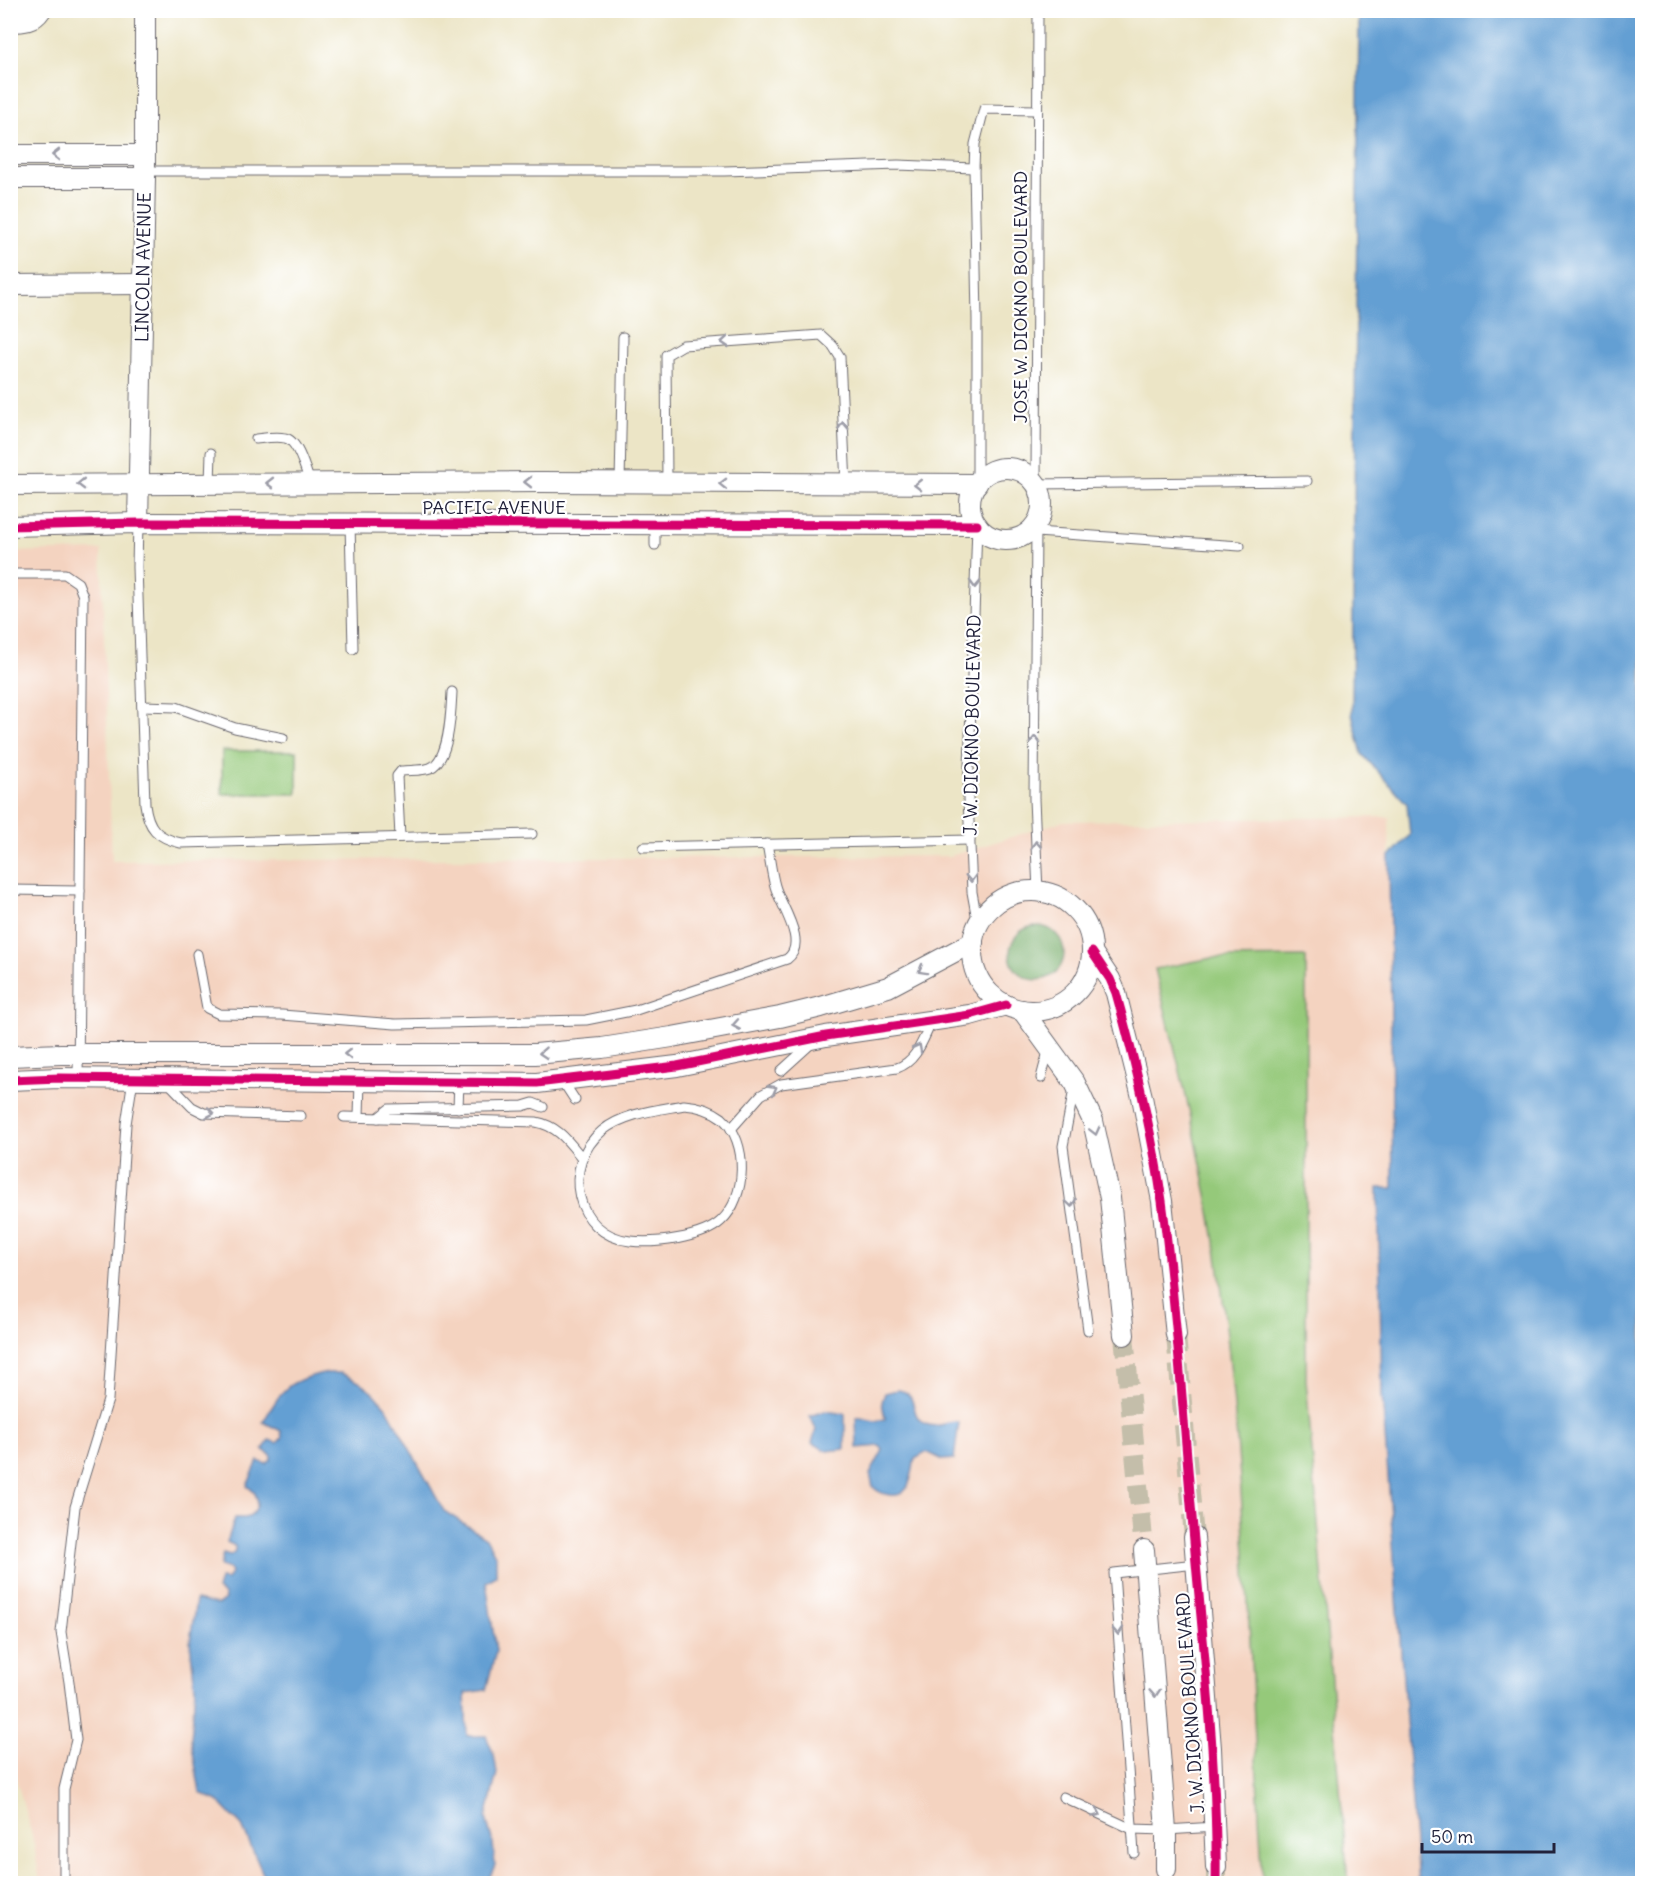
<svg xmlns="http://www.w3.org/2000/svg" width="1653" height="1894" viewBox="0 0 1653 1894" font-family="Delius,sans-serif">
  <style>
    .built { fill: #f4d3c0 }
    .green { fill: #95c97a; stroke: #5c765a; stroke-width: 1.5 }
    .forest { fill: #78ad6a; stroke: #4d6852; stroke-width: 1.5 }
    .water { fill: #639fd3; stroke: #426087; stroke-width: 1.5 }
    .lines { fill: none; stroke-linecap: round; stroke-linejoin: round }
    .street-tunnel { stroke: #c4beaa; stroke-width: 20; stroke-dasharray: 20 10; stroke-linecap: butt }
    .lane-casing { stroke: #69666c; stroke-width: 11 }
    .street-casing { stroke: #69666c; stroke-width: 22 }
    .lane { stroke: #fff; stroke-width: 9 }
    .street { stroke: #fff; stroke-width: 20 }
    .cycleway-casing { stroke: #fff; stroke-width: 13 }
    .cycleway { stroke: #d6006c; stroke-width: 9 }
    .oneway { stroke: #9c9ca7 }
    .labels { text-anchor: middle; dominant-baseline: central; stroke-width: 4.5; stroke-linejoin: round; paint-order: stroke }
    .street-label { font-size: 18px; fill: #22223b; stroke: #fff }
  </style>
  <rect width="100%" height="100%" fill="#fff"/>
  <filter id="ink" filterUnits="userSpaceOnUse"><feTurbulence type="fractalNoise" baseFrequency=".0167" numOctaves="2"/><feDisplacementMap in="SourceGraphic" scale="12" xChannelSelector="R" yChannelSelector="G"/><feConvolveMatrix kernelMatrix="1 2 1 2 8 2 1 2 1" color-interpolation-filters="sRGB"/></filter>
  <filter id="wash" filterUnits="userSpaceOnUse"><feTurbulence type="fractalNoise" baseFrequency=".008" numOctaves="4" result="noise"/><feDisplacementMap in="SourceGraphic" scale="24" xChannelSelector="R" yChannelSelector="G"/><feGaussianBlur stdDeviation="1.35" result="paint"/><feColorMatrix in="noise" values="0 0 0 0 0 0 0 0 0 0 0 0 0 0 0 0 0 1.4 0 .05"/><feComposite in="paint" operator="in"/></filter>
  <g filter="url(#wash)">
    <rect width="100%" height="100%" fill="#ece5c6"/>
    <polygon class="built" points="101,550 112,861 950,856 1063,821 1389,817 1393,1188 1378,1188 1382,1394 1418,1883 40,1883 34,1843 10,1757 10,552"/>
    <g class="green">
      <rect x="222" y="751" width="75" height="43"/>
      <path d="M 1306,957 L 1306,1380 L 1348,1883 L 1263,1884 C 1250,1674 1246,1463 1217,1255 C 1203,1158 1178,1063 1155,969 L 1212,958 Z"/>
    </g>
    <circle class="forest" cx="1037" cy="953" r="27"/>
    <g class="water">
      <polygon points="1359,11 1642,11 1642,1883 1418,1883 1382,1394 1378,1188 1393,1188 1389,857 1410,835 1407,804 1362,754 1352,714"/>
      <path d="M 323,1373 L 341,1373 L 359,1382 L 373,1392 L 387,1408 L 444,1511 L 486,1538 L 496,1557 L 496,1576 L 486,1582 L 496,1651 L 486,1690 L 465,1693 L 467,1736 L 486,1736 L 494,1755 L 497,1773 L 486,1818 L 493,1843 L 495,1865 L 487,1883 L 267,1883 L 242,1826 L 218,1801 L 200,1793 L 191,1740 L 195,1688 L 190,1642 L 196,1600 L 218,1605 L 225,1600 L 224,1595 L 217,1590 L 220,1579 L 227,1580 L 231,1573 L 229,1569 L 220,1566 L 223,1554 L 230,1556 L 235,1552 L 235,1546 L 227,1542 L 235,1518 L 246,1518 C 261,1510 261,1495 247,1486 L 258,1461 L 266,1464 L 271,1460 L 271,1455 L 263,1450 L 269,1440 L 277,1443 L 282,1438 L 281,1431 L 263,1422 C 283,1389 285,1382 323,1373 Z"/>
      <path d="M 897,1390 C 921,1392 907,1416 926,1424 C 937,1429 948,1421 959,1422 L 954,1459 L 943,1460 L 927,1452 L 915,1459 C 911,1473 912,1498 890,1495 C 883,1494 878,1492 873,1487 L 870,1474 L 883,1450 L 880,1446 L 857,1448 L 856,1417 L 875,1421 L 885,1419 L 882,1402 L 885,1393 Z"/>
      <polygon points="825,1411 845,1414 845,1449 827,1451 812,1443 816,1429 810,1416"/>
    </g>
  </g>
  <g filter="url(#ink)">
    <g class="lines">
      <g class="street-tunnel">
        <polyline points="1124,1335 1144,1550"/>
        <polyline points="1176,1335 1194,1537"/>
        <polyline points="1216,1884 1216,1867"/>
      </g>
      <defs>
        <g id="lane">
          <polyline points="1038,10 1036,484 1307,481"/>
          <polyline points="145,171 724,171 898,165 974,168"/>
          <path d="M 256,439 C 265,438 276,436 285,438 C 298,440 306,471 310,483"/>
          <polyline points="210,483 211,453"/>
          <polyline points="620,483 623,337"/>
          <polyline points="667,483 666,355 683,345 821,335 833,346 840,357 846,485"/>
          <polyline points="977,484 977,319 974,168 975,144 984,109 1036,110"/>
          <path d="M 138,523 L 137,567 L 145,804 C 148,828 157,838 181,843 L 532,834"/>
          <polyline points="350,523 353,649"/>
          <polyline points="1036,524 1034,799 1038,892"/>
          <polyline points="977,525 968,798 972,892 978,925"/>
          <polyline points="1036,532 1240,546"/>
          <polyline points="655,545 655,523"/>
          <polyline points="10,574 65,574 78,583 83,596 78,1078"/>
          <polyline points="142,706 176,707 235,728 283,738"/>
          <path d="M 400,837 L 397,776 L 401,771 C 410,770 422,771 430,768 C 450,760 451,710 452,692"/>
          <polyline points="643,847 970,840"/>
          <polyline points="10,890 80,891"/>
          <path d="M 197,954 L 207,1008 L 219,1014 L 282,1015 L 395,1024 L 586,1020 L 636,1010 L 787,959 C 809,943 780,905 775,886 C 771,872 770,858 767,844"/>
          <polyline points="781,1071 813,1042"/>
          <polyline points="1041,1078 1049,1048"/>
          <polyline points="166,1080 192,1107 204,1113 301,1116"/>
          <polyline points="562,1080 575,1100"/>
          <polyline points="1074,1089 1063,1146 1088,1330"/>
          <path d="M 684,1105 C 698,1106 710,1109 722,1118 C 749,1142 747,1197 721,1221 C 703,1238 654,1244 630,1241 C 574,1234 561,1165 602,1131 C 624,1113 657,1110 684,1105 Z"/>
          <polyline points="458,1108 459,1082"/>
          <path d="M 344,1117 L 536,1122 C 558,1126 568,1141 582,1158"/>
          <polyline points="359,1117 360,1080"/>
          <polyline points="378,1118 389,1109 523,1106 533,1103 543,1107"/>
          <path d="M 731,1129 L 761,1095 L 781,1084 L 897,1068 C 917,1061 923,1039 932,1021"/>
          <polyline points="1063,1797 1132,1829 1166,1830 1216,1827"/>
          <polyline points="1134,1853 1114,1573 1196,1564"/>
          <polyline points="64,1884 64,1789 76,1740 69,1682 61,1632 75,1507 108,1400 126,1124 133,1079"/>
        </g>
        <g id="street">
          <path d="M 10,22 C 23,22 33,22 41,10"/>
          <polyline points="10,155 144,155"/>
          <polyline points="10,178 145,178"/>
          <polyline points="10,285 142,284"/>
          <circle cx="1006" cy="504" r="36"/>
          <polyline points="10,485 540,482 977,484"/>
          <polyline points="138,523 145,178 145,10"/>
          <polyline points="10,526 138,523 977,525"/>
          <circle cx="1032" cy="951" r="60"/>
          <polyline points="1092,952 1110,979 1116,993 1142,1097 1162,1201 1176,1335"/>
          <polyline points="1022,1010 1075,1083 1093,1121 1110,1198 1124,1335"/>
          <polyline points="10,1056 61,1054 535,1054 602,1048 672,1037 780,1017 821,1007 888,987 973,942"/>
          <polyline points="10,1080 59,1078 537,1083 677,1066 826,1036 970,1015 1006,1005"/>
          <polyline points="1194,1537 1211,1748 1216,1867"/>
          <polyline points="1144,1550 1166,1830 1166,1869"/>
        </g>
      </defs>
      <use href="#lane" class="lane-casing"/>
      <use href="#street" class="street-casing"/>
      <use href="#lane" class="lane"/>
      <use href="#street" class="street"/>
      <defs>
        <g id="cycleway">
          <polyline points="10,526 138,523 977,525"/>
          <path d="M 1092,952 L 1110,979 L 1116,993 C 1135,1061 1152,1131 1162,1201 C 1176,1306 1183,1412 1192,1517 C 1202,1639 1218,1762 1216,1884"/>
          <polyline points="10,1080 59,1078 537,1083 677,1066 826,1036 970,1015 1006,1005"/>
        </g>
      </defs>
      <use href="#cycleway" class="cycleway-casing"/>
      <use href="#cycleway" class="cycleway"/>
    </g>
    <defs><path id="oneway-chevron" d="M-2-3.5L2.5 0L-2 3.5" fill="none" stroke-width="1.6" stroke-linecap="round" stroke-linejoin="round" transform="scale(1.5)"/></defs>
    <g class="oneway">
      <use href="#oneway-chevron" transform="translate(56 155) rotate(180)"/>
      <use href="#oneway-chevron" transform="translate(725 342) rotate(176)"/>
      <use href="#oneway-chevron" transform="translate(843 426) rotate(-93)"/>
      <use href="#oneway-chevron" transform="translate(528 482) rotate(180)"/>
      <use href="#oneway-chevron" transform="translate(270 483) rotate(180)"/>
      <use href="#oneway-chevron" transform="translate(81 484) rotate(179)"/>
      <use href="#oneway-chevron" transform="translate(723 484) rotate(-179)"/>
      <use href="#oneway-chevron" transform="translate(918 485) rotate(179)"/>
      <use href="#oneway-chevron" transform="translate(975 584) rotate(92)"/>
      <use href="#oneway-chevron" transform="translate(1035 740) rotate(-89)"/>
      <use href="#oneway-chevron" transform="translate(1036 845) rotate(-92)"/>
      <use href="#oneway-chevron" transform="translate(971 878) rotate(88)"/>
      <use href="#oneway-chevron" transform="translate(922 970) rotate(151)"/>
      <use href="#oneway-chevron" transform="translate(736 1025) rotate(170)"/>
      <use href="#oneway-chevron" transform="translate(918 1048) rotate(-62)"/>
      <use href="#oneway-chevron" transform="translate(543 1053) rotate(176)"/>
      <use href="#oneway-chevron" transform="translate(348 1054) rotate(180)"/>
      <use href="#oneway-chevron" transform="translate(773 1089) rotate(-29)"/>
      <use href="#oneway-chevron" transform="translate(210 1113) rotate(10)"/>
      <use href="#oneway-chevron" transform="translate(1095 1131) rotate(76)"/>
      <use href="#oneway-chevron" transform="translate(1071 1203) rotate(82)"/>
      <use href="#oneway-chevron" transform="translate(1118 1631) rotate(86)"/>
      <use href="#oneway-chevron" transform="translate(1155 1693) rotate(86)"/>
      <use href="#oneway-chevron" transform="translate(1097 1813) rotate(24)"/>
    </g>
  </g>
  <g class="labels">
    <g class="street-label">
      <text transform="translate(143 267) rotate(-89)">LINCOLN AVENUE</text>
      <text transform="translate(1020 297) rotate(-90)">JOSE W. DIOKNO BOULEVARD</text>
      <text x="494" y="507">PACIFIC AVENUE</text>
      <text transform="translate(972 725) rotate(-89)">J. W. DIOKNO BOULEVARD</text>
      <text transform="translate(1190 1703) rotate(-94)">J. W. DIOKNO BOULEVARD</text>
    </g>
  </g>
  <rect width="1653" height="1894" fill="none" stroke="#fff" stroke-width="36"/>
  <path d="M1422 1843v9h132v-9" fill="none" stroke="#22223b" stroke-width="3"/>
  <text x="1431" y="1843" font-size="18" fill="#22223b" stroke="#ffffff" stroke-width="4.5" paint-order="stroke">50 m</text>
</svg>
